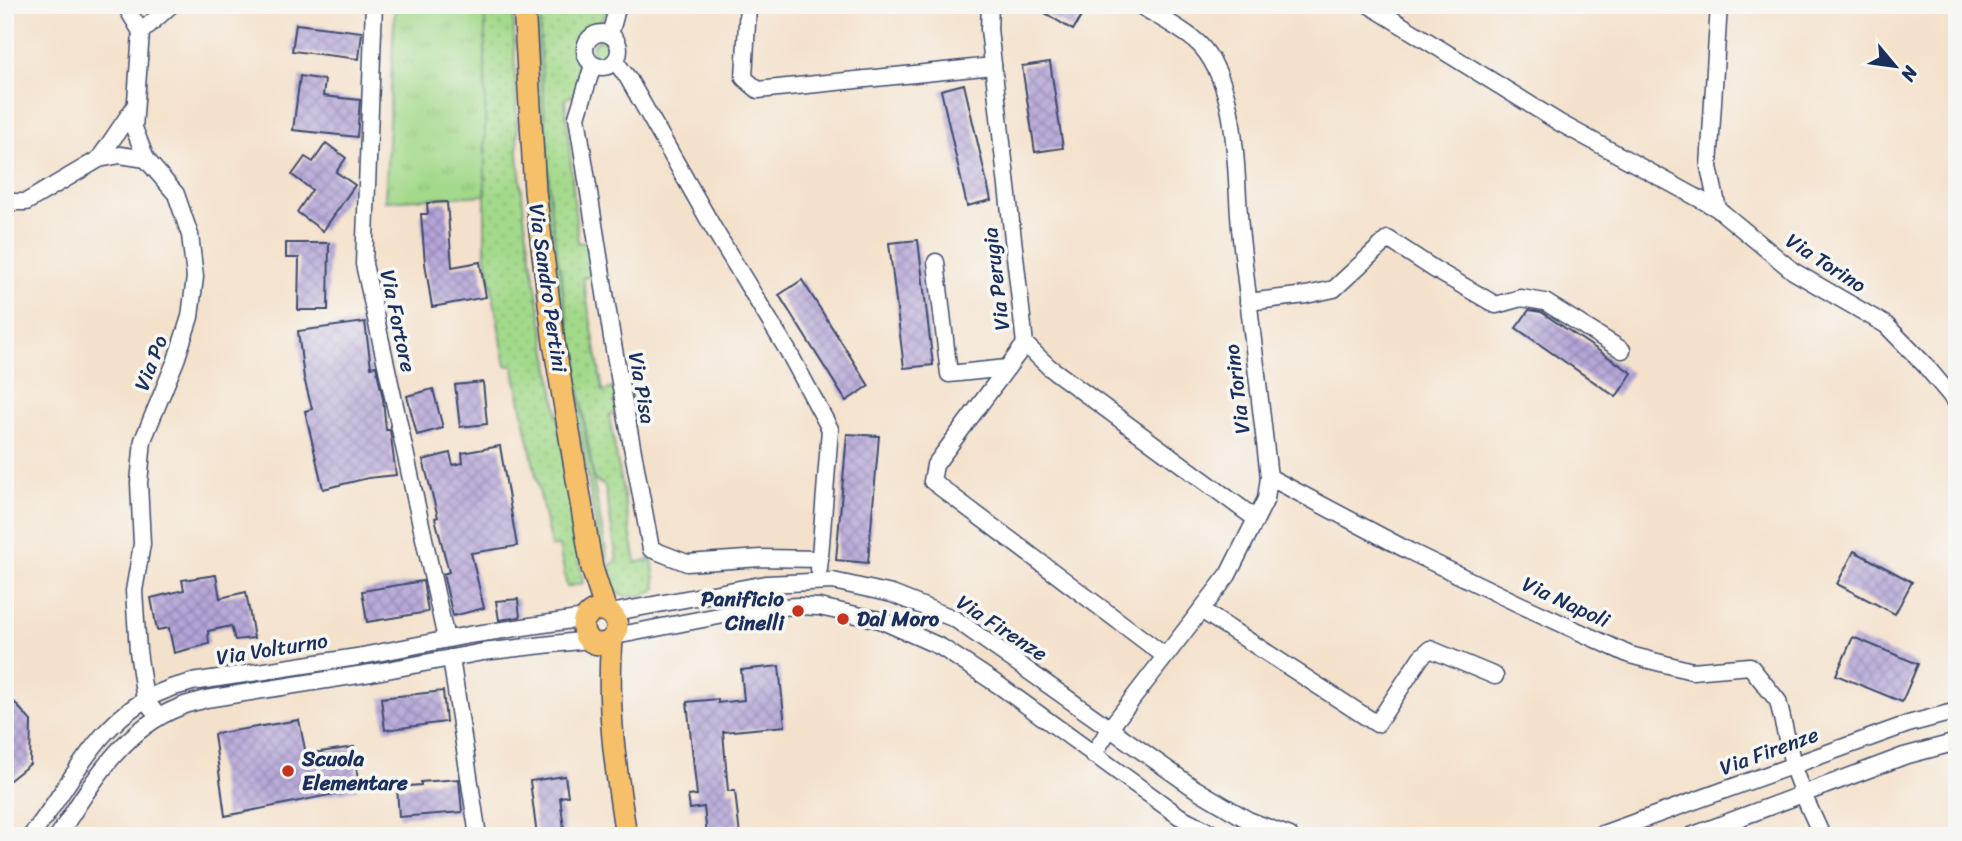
<svg xmlns="http://www.w3.org/2000/svg" width="1962" height="841" viewBox="0 0 1962 841" font-family="Sriracha,sans-serif">
  <style>
    .grass { fill: url(#grass-dots); stroke: #5f8474; stroke-width: 2 }
    .park { fill: url(#park-tufts); stroke: #5f8474; stroke-width: 2 }
    .garden { fill: #a3d98a; stroke: #5f8474; stroke-width: 2 }
    .building { fill: url(#building-cross-hatch) }
    .lines { fill: none; stroke-linecap: round; stroke-linejoin: round }
    .minor-casing { stroke: #3c4a6e; stroke-width: 19 }
    .major-casing { stroke: #3c4a6e; stroke-width: 24 }
    .minor { stroke: #fff; stroke-width: 16 }
    .major { stroke: #f6c06b; stroke-width: 21 }
    .poi-dot { fill: #c8321e; stroke: #f6f6f2; stroke-width: 2.5 }
    .labels { text-anchor: middle; dominant-baseline: central; stroke-width: 7; stroke-linejoin: round; paint-order: stroke }
    .street-label { font-size: 21px; fill: #1b2f5e; stroke: #f6f6f2 }
    .poi-label { font-size: 21px; font-weight: bold; fill: #1b2f5e; stroke: #f6f6f2; text-anchor: start }
  </style>
  <defs>
    <pattern id="grass-dots" width="8" height="8" patternUnits="userSpaceOnUse" patternTransform="scale(1.75)"><rect width="8" height="8" fill="#a3d98a"/><path d="M2 2h.1M6 6h.1" fill="none" stroke="#8cbb7a" stroke-width="1.8" stroke-linecap="round"/></pattern>
    <pattern id="park-tufts" width="24" height="20" patternUnits="userSpaceOnUse" patternTransform="scale(1.75)"><rect width="24" height="20" fill="#a3d98a"/><path d="M3 7l-1-3M5 7V3M7 7l1-3M15 17l-1-3M17 17v-4M19 17l1-3" fill="none" stroke="#8cbb7a"/></pattern>
    <pattern id="building-cross-hatch" width="8" height="8" patternUnits="userSpaceOnUse" patternTransform="scale(1.75)"><rect width="8" height="8" fill="#b4a4d7"/><path d="M0 0l8 8M0 8l8-8" fill="none" stroke="#9286b2"/></pattern>
  </defs>
  <rect width="100%" height="100%" fill="#f6f6f2"/>
  <filter id="ink" filterUnits="userSpaceOnUse"><feTurbulence type="fractalNoise" baseFrequency=".0143" numOctaves="2"/><feDisplacementMap in="SourceGraphic" scale="14" xChannelSelector="R" yChannelSelector="G"/><feConvolveMatrix kernelMatrix="1 2 1 2 8 2 1 2 1" color-interpolation-filters="sRGB"/></filter>
  <filter id="wash" filterUnits="userSpaceOnUse"><feTurbulence type="fractalNoise" baseFrequency=".00686" numOctaves="4" result="noise"/><feDisplacementMap in="SourceGraphic" scale="28" xChannelSelector="R" yChannelSelector="G"/><feGaussianBlur stdDeviation="1.57" result="paint"/><feColorMatrix in="noise" values="0 0 0 0 0 0 0 0 0 0 0 0 0 0 0 0 0 1.4 0 .05"/><feComposite in="paint" operator="in"/></filter>
  <g filter="url(#wash)">
    <rect width="100%" height="100%" fill="#f4e1cb"/>
    <g class="grass">
      <polygon points="485,5 513,5 518,155 525,222 558,416 583,583 567,587 559,546 551,547 513,365 506,366 485,252"/>
      <path d="M 540,5 L 610,5 L 602,19 L 578,38 L 576,52 L 580,95 L 565,98 L 578,243 L 591,242 L 596,275 L 583,278 L 603,391 L 617,387 L 622,411 L 609,415 L 636,563 L 652,559 L 656,588 C 647,598 624,599 613,591 L 608,568 L 617,560 L 605,486 L 594,480 L 551,215 L 540,46 Z"/>
      <circle cx="602" cy="50" r="10"/>
    </g>
    <polygon class="park" points="395,5 485,5 485,195 385,201"/>
    <polygon class="garden" points="534,5 540,5 540,46 551,215 587,445 613,591 607,593 569,365 547,215"/>
    <g id="blocks">
      <g class="building">
        <polygon points="1032,5 1088,5 1073,30"/>
        <polygon points="296,24 362,32 359,59 292,51"/>
        <polygon points="1050,62 1063,148 1035,152 1022,66"/>
        <polygon points="300,76 325,80 323,96 360,100 357,137 293,130"/>
        <polygon points="964,84 991,200 967,206 941,90"/>
        <polygon points="326,143 346,158 336,172 355,185 323,231 297,212 312,190 292,175 305,157 313,162"/>
        <polygon points="447,202 452,267 480,262 486,297 432,307 425,263 421,214 428,214 427,203"/>
        <polygon points="918,240 933,365 904,368 889,243"/>
        <polygon points="286,243 329,243 328,310 298,310 299,258 286,258"/>
        <polygon points="802,280 869,386 846,401 779,295"/>
        <polygon points="1529,310 1541,312 1632,373 1616,397 1516,328"/>
        <polygon points="365,322 371,367 376,366 383,399 386,430 390,430 396,475 368,478 323,489 305,411 312,409 304,378 298,331"/>
        <polygon points="483,382 487,424 460,427 455,385"/>
        <polygon points="433,389 443,428 417,435 407,396"/>
        <polygon points="847,434 879,436 868,563 836,560"/>
        <polygon points="500,446 517,546 471,553 484,608 453,616 443,574 449,572 435,518 438,517 423,460 450,453 453,465 463,463 462,453"/>
        <polygon points="1854,551 1912,582 1895,614 1837,584"/>
        <polygon points="216,575 220,598 246,592 254,638 235,640 231,626 208,631 209,644 174,653 169,628 157,630 151,598 184,590 182,580"/>
        <polygon points="423,581 428,612 367,622 362,591"/>
        <polygon points="518,599 520,617 499,620 496,601"/>
        <polygon points="1853,637 1918,664 1902,702 1836,675"/>
        <polygon points="779,666 785,726 723,732 728,791 735,791 740,836 707,836 704,807 690,809 688,796 697,795 687,702 718,699 718,703 744,700 741,670"/>
        <polygon points="443,691 446,722 385,730 381,698"/>
        <polygon points="15,703 31,721 30,764 5,784 5,713"/>
        <polygon points="299,720 306,754 354,747 359,789 225,816 214,734"/>
        <polygon points="565,776 568,796 560,797 565,836 537,836 530,781"/>
        <polygon points="459,779 462,812 399,817 397,787 421,785 421,782"/>
      </g>
    </g>
  </g>
  <g filter="url(#ink)">
    <use href="#blocks" fill-opacity="0" stroke="#3c4a6e" stroke-width="2"/>
    <g class="lines">
      <defs>
        <g id="minor">
          <polyline points="125,5 141,32 134,128 146,159 176,194 190,235 195,277 190,317 176,360 143,440 139,483 142,544 134,591 138,651 145,700 159,717"/>
          <polyline points="374,5 364,264 446,639"/>
          <polyline points="748,5 744,78 758,90 993,66"/>
          <polyline points="990,5 989,29 1025,344 1049,367 1256,519"/>
          <polyline points="1369,5 1560,123 1718,209 1793,271 1886,325 1924,364 1957,403"/>
          <polyline points="141,32 171,5"/>
          <circle cx="602" cy="50" r="17"/>
          <polyline points="610,35 618,5"/>
          <polyline points="615,61 628,78 715,231 788,351 830,429 819,569"/>
          <polyline points="593,65 577,117 613,344 651,549 687,563 761,558 820,559"/>
          <polyline points="99,159 135,106"/>
          <polyline points="5,202 26,202 99,159 120,155 146,159"/>
          <polyline points="1718,209 1709,167 1719,5"/>
          <polyline points="936,262 949,374 1007,368"/>
          <polyline points="1248,302 1306,295 1334,289 1388,239 1434,269 1496,305 1521,298 1545,302 1622,350"/>
          <polyline points="1025,344 935,465 932,481 1165,656"/>
          <polyline points="1269,477 1409,551 1521,605 1630,655 1692,671 1750,666 1778,701 1795,773 1803,794 1822,836"/>
          <polyline points="1201,610 1377,724 1421,657 1430,649 1495,676"/>
          <polyline points="610,613 766,584 833,581 892,594 955,619 1194,788 1248,820 1290,836"/>
          <polyline points="615,636 755,609 797,606 819,607 880,620 941,647 1000,686 1179,816 1217,836"/>
          <polyline points="451,658 478,836"/>
          <path d="M 1093,755 L 1110,728 L 1228,575 L 1266,499 L 1269,477 C 1259,398 1250,318 1241,238 C 1234,180 1242,94 1202,47 C 1189,32 1157,16 1139,5"/>
          <path d="M 31,836 C 72,784 99,715 166,690 C 174,686 184,685 192,682 L 357,657 L 469,635 L 585,618"/>
          <path d="M 58,836 C 90,786 122,729 180,707 C 188,703 198,702 206,699 L 371,673 L 483,652 L 588,640"/>
          <polyline points="1597,836 1908,724 1957,711"/>
          <polyline points="1691,836 1904,756 1957,742"/>
        </g>
        <g id="major">
          <polyline points="524,5 535,191 554,343 592,568 606,611"/>
          <circle cx="600" cy="627" r="17"/>
          <path d="M 612,640 C 606,706 616,771 626,836"/>
        </g>
      </defs>
      <use href="#minor" class="minor-casing"/>
      <use href="#major" class="major-casing"/>
      <use href="#minor" class="minor"/>
      <use href="#major" class="major"/>
    </g>
  </g>
  <g class="poi-dot">
    <circle cx="798" cy="611" r="7"/>
    <circle cx="843" cy="619" r="7"/>
    <circle cx="288" cy="771" r="7"/>
  </g>
  <g class="labels">
    <g class="street-label">
      <text transform="translate(1826 263) rotate(33)">Via Torino</text>
      <text transform="translate(996 279) rotate(-97)">Via Perugia</text>
      <text transform="translate(548 288) rotate(82)">Via Sandro Pertini</text>
      <text transform="translate(398 321) rotate(78)">Via Fortore</text>
      <text transform="translate(151 363) rotate(-69)">Via Po</text>
      <text transform="translate(642 388) rotate(80)">Via Pisa</text>
      <text transform="translate(1237 389) rotate(-97)">Via Torino</text>
      <text transform="translate(1566 602) rotate(25)">Via Napoli</text>
      <text transform="translate(1002 628) rotate(33)">Via Firenze</text>
      <text transform="translate(272 649) rotate(-9)">Via Volturno</text>
      <text transform="translate(1769 751) rotate(-20)">Via Firenze</text>
    </g>
    <g class="poi-label">
      <text x="784" y="599" text-anchor="end">Panificio<tspan x="784" dy="24">Cinelli</tspan></text>
      <text x="857" y="619">Dal Moro</text>
      <text x="302" y="759">Scuola<tspan x="302" dy="24">Elementare</tspan></text>
    </g>
  </g>
  <rect width="1962" height="841" fill="none" stroke="#f6f6f2" stroke-width="28"/>
  <g transform="translate(1895 66) rotate(119)" stroke="#f6f6f2" stroke-width="5" paint-order="stroke">
  <path d="M0-5L12 26L0 18L-12 26Z" fill="#1b2f5e"/>
  <text y="-10" font-size="19" font-weight="bold" text-anchor="middle" fill="#1b2f5e">N</text>
  </g>
</svg>
